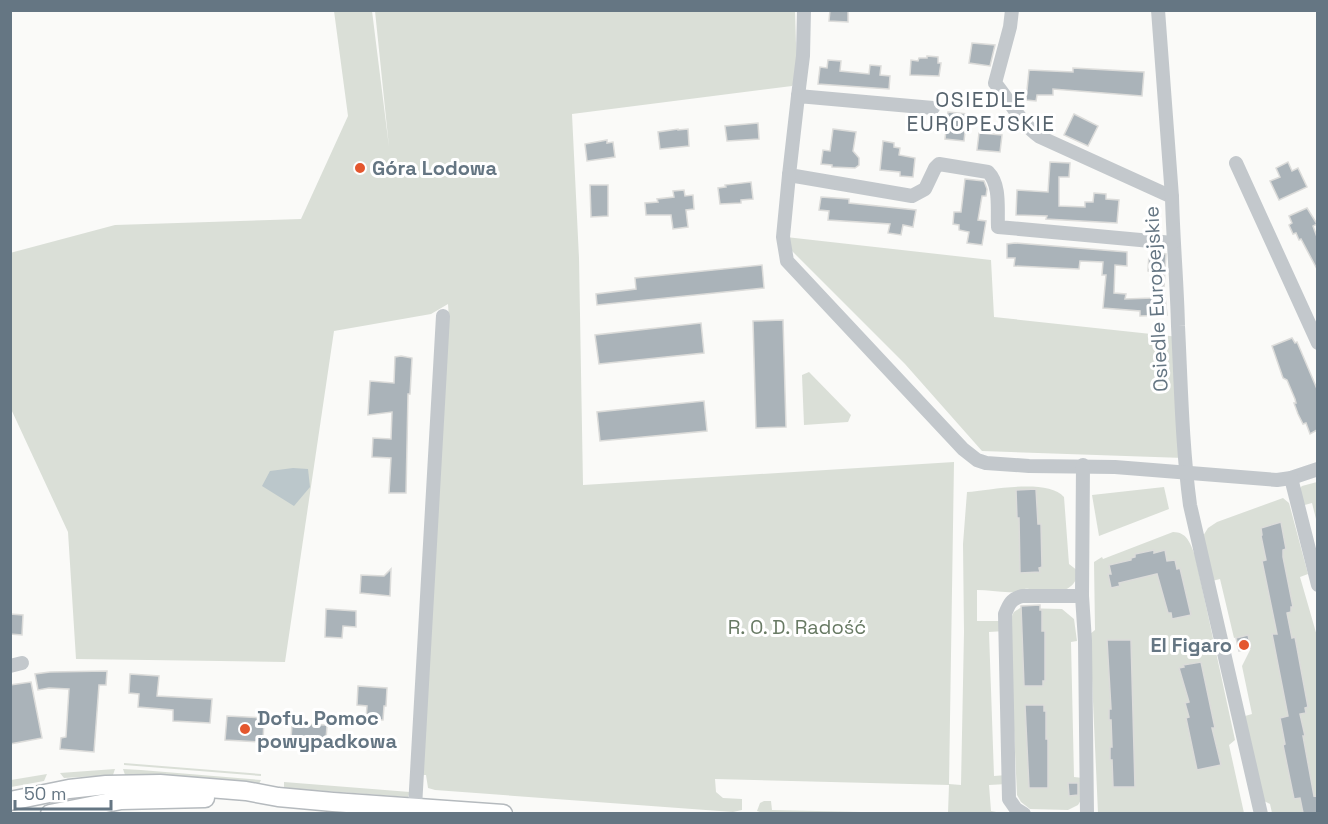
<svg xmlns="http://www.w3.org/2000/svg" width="1328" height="824" viewBox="0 0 1328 824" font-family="'Space Grotesk',sans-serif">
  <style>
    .green { fill: #dadfd7 }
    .water { fill: #bbc7cb }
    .building { fill: #aab3b9; stroke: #dcdcda; stroke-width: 1.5 }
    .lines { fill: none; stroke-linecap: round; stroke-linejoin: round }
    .major-casing { stroke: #b5babe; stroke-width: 21 }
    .minor { stroke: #c3c8cc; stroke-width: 14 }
    .major { stroke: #fff; stroke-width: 18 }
    .poi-dot { fill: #e4572e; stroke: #fff; stroke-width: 2 }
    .labels { text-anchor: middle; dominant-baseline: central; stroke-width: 6; stroke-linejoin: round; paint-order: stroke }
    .poi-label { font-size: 20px; font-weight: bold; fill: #657683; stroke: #fff; text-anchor: start }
    .street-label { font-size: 20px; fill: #657683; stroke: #fff }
    .park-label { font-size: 20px; fill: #687a64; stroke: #fff }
    .neighbourhood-label { font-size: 21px; letter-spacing: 1.5px; fill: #57646e; stroke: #fff }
  </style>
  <rect width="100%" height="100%" fill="#fafaf8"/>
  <g class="green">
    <path d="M 334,11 L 372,11 L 389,147 L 375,11 L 795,11 L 797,77 L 792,86 L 572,114 L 579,258 L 583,485 L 954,462 L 949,784 L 961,785 L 964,632 L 963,544 L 967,492 C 991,490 1048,478 1064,497 L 1069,564 L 1078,571 C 1075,598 1048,591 1029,589 C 1023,588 1021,592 1015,592 C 1002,593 989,590 977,590 L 977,621 L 1005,621 L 1005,631 L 989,632 L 994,776 L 1007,775 L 1007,784 L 989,785 L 991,811 L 1002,813 L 948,813 L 949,785 L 715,779 L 716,792 L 723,798 L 742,799 L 742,810 L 733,812 L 435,790 L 428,788 L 426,775 L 421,775 L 449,319 L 448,304 L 431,314 L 334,331 L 285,662 L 76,659 L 68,532 L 11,409 L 10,253 L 115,225 L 301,219 L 348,116 Z"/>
    <polygon points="777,236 991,260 994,317 1179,337 1184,458 982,451 905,364"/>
    <polygon points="809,372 851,415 848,422 804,425 802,375"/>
    <polygon points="1317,482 1317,523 1312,503 1301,506 1299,489 1302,486"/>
    <polygon points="1164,487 1169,509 1099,536 1092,495"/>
    <polygon points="1283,498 1289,503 1308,574 1300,577 1317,636 1317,813 1272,813 1270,804 1264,801 1245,716 1252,714 1242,666 1251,648 1248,635 1234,638 1220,579 1212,581 1203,536 1208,528 1217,522"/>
    <path d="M 1173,532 C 1187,532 1190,543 1195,555 L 1235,740 L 1229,745 L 1244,813 L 1098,813 L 1090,634 L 1095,630 L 1094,562 L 1102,557 L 1103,559 Z"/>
    <polygon points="1020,608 1062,609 1074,619 1077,641 1071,642 1074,777 1083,778 1084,795 1078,805 1068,810 1030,809 1021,802 1017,795 1009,621 1014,612"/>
    <polygon points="124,763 261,774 261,776 124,765"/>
    <polygon points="115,769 113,775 64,778 60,773"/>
    <polygon points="123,769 141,770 261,780 258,786 142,777 125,775"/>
    <polygon points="47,774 44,781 11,787 11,780"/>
    <polygon points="284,782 410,792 408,797 284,788"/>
    <polygon points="764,801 771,801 772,810 906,813 763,813 757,811 760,803"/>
  </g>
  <polygon class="water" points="293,468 308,469 310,487 294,506 262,486 270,471"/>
  <g class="building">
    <polygon points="830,10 848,10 848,22 829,21"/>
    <polygon points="972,43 995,45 990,66 969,63"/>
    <polygon points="927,56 938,57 938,63 941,63 939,76 910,75 911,60 918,61 919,58 927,58"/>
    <polygon points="828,60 841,61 840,71 869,74 870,65 881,66 880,75 890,76 889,89 818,84 820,67 827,68"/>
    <polygon points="1073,68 1144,72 1142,96 1053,89 1053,95 1037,95 1036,101 1026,100 1029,70 1073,72"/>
    <polygon points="948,112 967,114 964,141 945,139"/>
    <polygon points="1074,114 1098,126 1088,146 1064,135"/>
    <polygon points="758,123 759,139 727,141 725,126"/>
    <polygon points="678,129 678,130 688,129 689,146 660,149 658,132"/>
    <polygon points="833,129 856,132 853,151 859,158 859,165 855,168 832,167 832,165 821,164 823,150 830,151"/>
    <polygon points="979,133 1002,135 1000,152 977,150"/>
    <polygon points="607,140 607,143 613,142 615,157 587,161 585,144"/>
    <polygon points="883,141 894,143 894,147 900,148 899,155 915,158 913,177 900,176 900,172 880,170"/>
    <polygon points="1050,162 1070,163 1069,177 1059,177 1059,206 1085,207 1085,202 1093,202 1094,193 1106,194 1106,199 1119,200 1117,223 1046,219 1047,216 1016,215 1017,190 1048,192"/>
    <polygon points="1288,162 1292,171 1298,168 1307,187 1279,200 1270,181 1280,177 1276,168"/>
    <polygon points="965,179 984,181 987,189 986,196 982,196 978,220 986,221 982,245 967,243 969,232 959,230 959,225 953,224 954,212 961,212"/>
    <polygon points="751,182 753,199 741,200 741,203 720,204 718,188 726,187 725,185"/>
    <polygon points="590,185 608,185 608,216 591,217"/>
    <polygon points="684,190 685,196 693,195 694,209 686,210 688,227 673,229 671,215 646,215 645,203 658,202 657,199 674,197 673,191"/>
    <polygon points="821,197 849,199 849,203 916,210 913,227 903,225 901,235 888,233 890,224 828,220 829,211 819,210"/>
    <polygon points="1307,208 1317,224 1313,226 1317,237 1317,269 1301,239 1299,240 1296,233 1293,234 1289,225 1292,223 1289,216"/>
    <polygon points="1015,243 1127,252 1127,266 1115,265 1114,293 1126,294 1125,299 1152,298 1151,272 1148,271 1149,253 1166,254 1164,287 1167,315 1140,316 1140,311 1103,308 1106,275 1102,275 1103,262 1080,261 1079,269 1014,266 1015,258 1007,258 1007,244"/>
    <polygon points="762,265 764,288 597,305 596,294 636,289 635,278"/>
    <polygon points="783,320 786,427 756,428 753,321"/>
    <polygon points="701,323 704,353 599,364 595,335"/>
    <polygon points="1292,338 1295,343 1297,342 1317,389 1317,430 1310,434 1306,423 1303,424 1298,414 1294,403 1296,403 1295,399 1287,380 1283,378 1272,346"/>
    <polygon points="401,356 412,358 410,394 408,394 406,493 389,493 391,458 372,457 373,438 391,439 392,412 368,415 370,381 394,383 395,357"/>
    <polygon points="704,401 707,431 600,441 597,412"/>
    <polygon points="1036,489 1038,524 1041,524 1042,567 1039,568 1040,572 1020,573 1019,518 1017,518 1016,490"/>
    <polygon points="1281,522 1286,549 1283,550 1283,557 1293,607 1291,607 1291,612 1287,613 1292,638 1295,637 1308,707 1305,708 1306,713 1300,714 1305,736 1303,736 1314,796 1317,795 1317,813 1303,813 1300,798 1294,799 1283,745 1285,744 1280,718 1288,716 1272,634 1277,634 1262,561 1266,560 1261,536 1262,535 1261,528"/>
    <polygon points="1154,550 1154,553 1165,550 1167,561 1175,560 1177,569 1180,568 1191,615 1172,619 1171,613 1168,613 1157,574 1119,583 1120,586 1111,588 1108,574 1111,574 1109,565 1131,560 1131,558 1135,557 1135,554"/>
    <polygon points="391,569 390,596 360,593 361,575 384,576"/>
    <polygon points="1040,605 1040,610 1042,610 1042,631 1045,631 1045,681 1043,681 1043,686 1024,686 1021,606"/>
    <polygon points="326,609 356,611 356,627 343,626 342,638 325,637"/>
    <polygon points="10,614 23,615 22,635 10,634"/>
    <polygon points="1248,635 1251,648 1239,651 1236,638"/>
    <polygon points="1107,640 1131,640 1135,787 1113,787 1112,760 1110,760 1110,747 1112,747 1111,720 1109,720 1109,709 1111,709"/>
    <polygon points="1201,662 1215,728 1212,728 1221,765 1197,770 1186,718 1189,717 1185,703 1189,702 1179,668 1184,667 1183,665"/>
    <polygon points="107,671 106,685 99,685 94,752 60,749 61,738 66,737 69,689 49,688 38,690 35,674 50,672"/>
    <polygon points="130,674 159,676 157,696 212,699 210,723 173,721 173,710 138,707 139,694 129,693"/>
    <polygon points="31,682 42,738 10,744 10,685"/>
    <polygon points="358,686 387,688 386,706 384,706 383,720 366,719 367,706 357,705"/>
    <polygon points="1025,705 1044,705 1044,711 1046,711 1046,739 1048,739 1048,788 1029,788"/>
    <polygon points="227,716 264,718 263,742 225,740"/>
    <polygon points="292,724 327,725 326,740 291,739"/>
    <polygon points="1068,783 1078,783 1078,795 1069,796"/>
  </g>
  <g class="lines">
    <defs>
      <g id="major">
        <polyline points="10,801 69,789 106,785 160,784 246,791 278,797 333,802 503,814"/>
        <polyline points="50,814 121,800 205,798"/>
      </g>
    </defs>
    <use href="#major" class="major-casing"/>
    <g class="minor">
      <path d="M 1012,10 L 1010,27 L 995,83 C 1010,101 1020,123 1040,137 L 1172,197 C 1173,240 1177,283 1178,326 C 1181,386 1182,445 1190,505 L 1261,814"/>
      <polyline points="1158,10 1172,197"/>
      <polyline points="798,96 803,56 804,10"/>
      <path d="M 933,108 L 798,96 L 789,175 L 912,196 L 925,189 L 935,168 L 939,164 L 988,172 C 1001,185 997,209 998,227 L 1173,243"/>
      <polyline points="1236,163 1318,343"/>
      <polyline points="789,175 783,237 787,261 963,449 977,460 986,463 1029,466 1115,467 1277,480 1291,478 1318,469"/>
      <polyline points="1083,465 1082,596 1085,641 1087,814"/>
      <polyline points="1291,478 1318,585"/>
      <polyline points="10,666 22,663"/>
      <polyline points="415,807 443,316"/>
      <path d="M 1024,814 L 1016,809 L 1009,799 L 1005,614 C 1009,604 1011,599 1022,596 L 1082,596"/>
    </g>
    <use href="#major" class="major"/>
  </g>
  <g class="poi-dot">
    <circle cx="360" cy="168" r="6"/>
    <circle cx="1244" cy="645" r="6"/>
    <circle cx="245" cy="729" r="6"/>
  </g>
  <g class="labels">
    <g class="poi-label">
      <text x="372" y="168">Góra Lodowa</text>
      <text x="1232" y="645" text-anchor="end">El Figaro</text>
      <text x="257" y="718">Dofu. Pomoc<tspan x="257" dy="23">powypadkowa</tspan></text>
    </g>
    <g class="street-label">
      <text transform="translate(1156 299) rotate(-93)">Osiedle Europejskie</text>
    </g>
    <g class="park-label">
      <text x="797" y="627">R. O. D. Radość</text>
    </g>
    <g class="neighbourhood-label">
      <text x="981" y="99">OSIEDLE<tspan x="981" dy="24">EUROPEJSKIE</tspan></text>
    </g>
  </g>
  <rect width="1328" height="824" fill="none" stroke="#657683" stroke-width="24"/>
  <path d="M15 800v9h96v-9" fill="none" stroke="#657683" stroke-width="3"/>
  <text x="24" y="800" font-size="18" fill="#657683" stroke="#ffffff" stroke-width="4.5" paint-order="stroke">50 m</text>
</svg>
